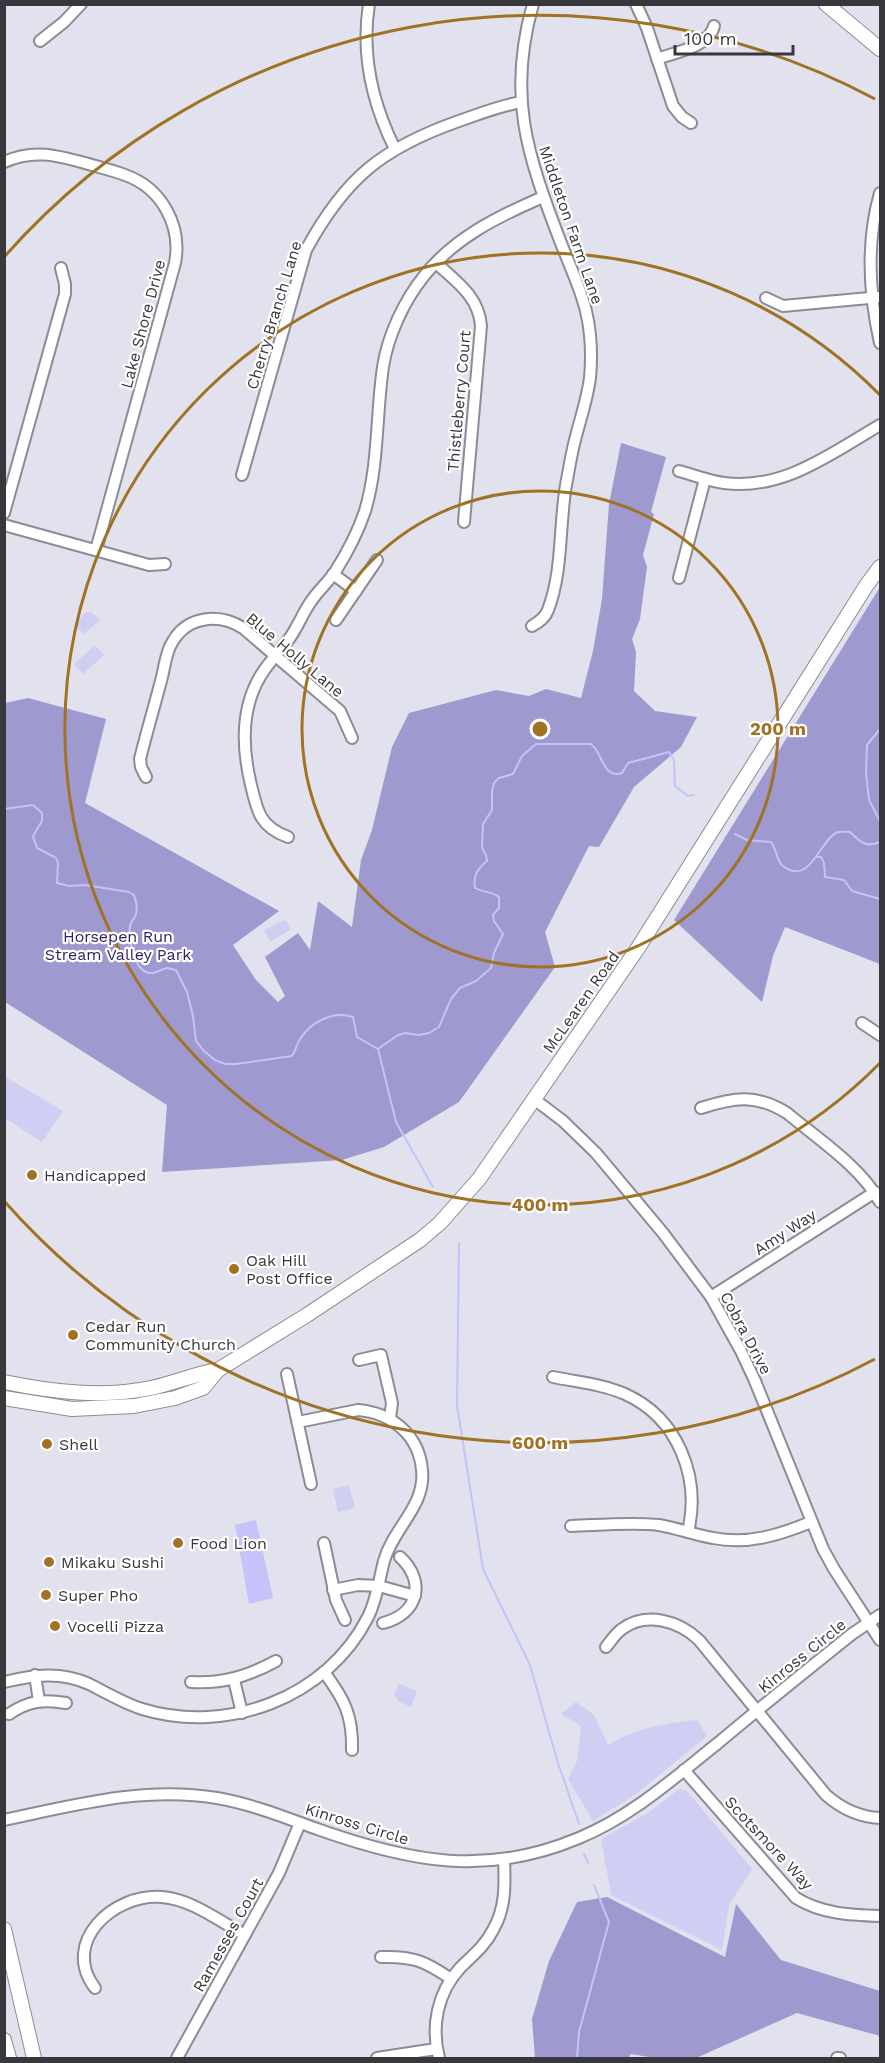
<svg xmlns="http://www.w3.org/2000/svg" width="885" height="2063" viewBox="0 0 885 2063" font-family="'Work Sans',sans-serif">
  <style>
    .green { fill: #d0cef2 }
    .forest { fill: #9e99cf }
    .water { fill: #c6c2fa }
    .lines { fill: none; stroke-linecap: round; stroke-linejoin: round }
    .stream { stroke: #c6c2fa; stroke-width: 2 }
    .minor-casing { stroke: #8c8b96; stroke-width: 14 }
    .major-casing { stroke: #8c8b96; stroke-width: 16 }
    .minor { stroke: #fff; stroke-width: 10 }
    .major { stroke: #fff; stroke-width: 14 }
    .ring { fill: none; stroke: #a07224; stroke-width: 3 }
    .poi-dot { fill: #a07224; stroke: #fff; stroke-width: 2 }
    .labels { text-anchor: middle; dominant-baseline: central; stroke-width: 4.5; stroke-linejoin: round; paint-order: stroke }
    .street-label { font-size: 16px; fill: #37373c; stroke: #fff }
    .park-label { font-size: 16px; fill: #312263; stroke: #fff }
    .poi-label { font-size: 16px; fill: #37373c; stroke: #fff; text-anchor: start }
    .centre { fill: #a07224; stroke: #fff; stroke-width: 3 }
    .ring-label { font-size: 18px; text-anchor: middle; font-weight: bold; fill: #a07224; stroke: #fff; stroke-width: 4.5; stroke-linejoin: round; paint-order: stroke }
  </style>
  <rect width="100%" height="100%" fill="#e2e1ee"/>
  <g class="green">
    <polygon points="86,612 91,612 101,620 83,634 74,625"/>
    <polygon points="95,645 104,655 83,674 74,664"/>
    <polygon points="282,921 286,921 291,929 270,942 264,930"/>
    <polygon points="4,1076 63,1111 42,1142 5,1118"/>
    <polygon points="349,1485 355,1508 338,1512 333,1489"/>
    <polygon points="399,1684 417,1691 411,1707 398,1701 394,1693"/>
    <path d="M 576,1702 L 594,1715 L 608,1745 C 639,1727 662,1724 697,1720 L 707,1736 L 636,1794 L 593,1821 L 568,1779 L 577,1761 L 581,1726 L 561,1714 Z"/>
    <polygon points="679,1789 687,1791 752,1869 729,1905 722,1950 611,1895 601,1839 648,1813"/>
  </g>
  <g class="forest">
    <polygon points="621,443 666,457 651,512 654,514 643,555 647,567 640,619 632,639 636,652 634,691 655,711 697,717 681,747 634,787 599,847 589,846 545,932 555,967 459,1102 384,1147 342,1160 162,1172 167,1105 5,1002 5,703 28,698 106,719 85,803 279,911 233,945 256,980 278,1002 285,996 265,957 298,933 310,950 318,901 352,927 361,860 372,830 392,747 409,713 496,690 529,696 546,689 581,698 593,651 602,599 609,504"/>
    <polygon points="880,587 880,964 785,927 773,956 762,1002 674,920"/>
    <polygon points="607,1897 725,1957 736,1904 781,1960 880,1991 880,2036 797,2013 696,2058 655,2058 631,2054 628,2058 535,2058 532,2019 549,1961 577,1902"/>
  </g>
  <polygon class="water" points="256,1520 273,1598 249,1604 235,1525"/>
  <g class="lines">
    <g class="stream">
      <polyline points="880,729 867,745 866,774 869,800 880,821"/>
      <path d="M 4,809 L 33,805 L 42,813 L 42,821 L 33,836 L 37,848 L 56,858 L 58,863 L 57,883 L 69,886 L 85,885 L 129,892 L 134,895 C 136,901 138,907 136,914 C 135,918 131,921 130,926 C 128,939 134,975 153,973 C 158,972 162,969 167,968 L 176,970 L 187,992 L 193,1016 L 196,1041 L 204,1051 L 215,1060 L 225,1064 L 236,1064 L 292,1056 C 296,1051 296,1045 300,1039 C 311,1022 333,1010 353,1017 L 357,1037 L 378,1049 L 398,1035 L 405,1033 L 419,1035 L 429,1033 L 439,1027 L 451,999 L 460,988 L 476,981 L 491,968 L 494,953 L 503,934 L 494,921 L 493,915 L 499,908 L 499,897 C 492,891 484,893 475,888 C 473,876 477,869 487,861 L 486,855 L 482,848 L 483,824 L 492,810 L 492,791 L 494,783 L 499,778 L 513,774 L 522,756 L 536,744 L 591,744 C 603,753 603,780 622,773 L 628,763 L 669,752 L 674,760 L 675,786 L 688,796 L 694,795"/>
      <path d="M 735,834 L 747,840 L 771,842 C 777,849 776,861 783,866 C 810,887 820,840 836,833 C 839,831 845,832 850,832 C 861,842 865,848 880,842"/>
      <polyline points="817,857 821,857 824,863 825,877 844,880 852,891 880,899"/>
      <polyline points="378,1049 396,1122 433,1187"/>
      <polyline points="459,1243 457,1405 483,1569 530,1665 557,1760 579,1824"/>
      <polyline points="584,1854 588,1863"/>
      <polyline points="577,2058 579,2032 609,1922 594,1885"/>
    </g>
    <defs>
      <g id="minor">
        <path d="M 369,4 C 361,55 372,103 395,149"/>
        <polyline points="636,4 647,28 673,106 682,117 691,123"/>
        <polyline points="40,41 64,22 81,4"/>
        <path d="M 657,59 C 676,52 709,47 714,26"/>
        <path d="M 4,162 C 33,149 56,155 85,163 C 98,167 112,170 125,175 C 162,188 182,226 175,263 L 96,550"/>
        <path d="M 880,193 C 866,242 869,294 880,343"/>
        <path d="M 436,263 C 457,282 479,297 481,326 L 464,522"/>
        <polyline points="766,298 783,306 880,297"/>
        <path d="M 679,471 C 694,475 709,481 724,483 C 783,491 832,453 880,425"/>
        <path d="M 242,475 L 306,250 C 345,178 382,148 459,121 C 479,114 499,106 521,102"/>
        <polyline points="4,513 65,294 65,284 61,268"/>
        <polyline points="4,525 149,565 165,564"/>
        <polyline points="333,574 356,591"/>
        <polyline points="679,578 705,479"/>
        <polyline points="336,620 377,560"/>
        <path d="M 532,626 C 539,622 545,618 548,610 C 563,571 559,526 566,485 C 569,470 571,455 575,440 C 580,420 587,400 590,378 C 592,356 591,332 586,311 C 580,286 568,262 559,238 C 527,154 507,95 533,4"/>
        <path d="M 146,777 L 141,767 L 140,759 C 147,731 155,704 162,677 C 165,665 166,651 173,641 C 188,616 219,613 243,628 L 340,711 L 352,738"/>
        <path d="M 288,837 C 260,827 257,811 251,785 C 242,748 240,709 261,675 C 269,662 280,651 289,639 C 298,627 303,612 312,600 C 319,590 328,582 335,572 C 347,553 358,532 365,511 C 379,464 376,414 383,367 C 388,335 404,301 424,276 C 455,237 499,216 543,197"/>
        <polyline points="862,1023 880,1035"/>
        <polyline points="534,1099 563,1121 596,1153 663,1233 711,1297 741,1351 755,1381 823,1549 834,1569 880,1640"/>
        <path d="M 701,1108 C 735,1097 756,1094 787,1113 C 818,1139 861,1167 880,1202"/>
        <polyline points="711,1297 875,1192"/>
        <polyline points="359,1360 381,1355 392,1403 390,1418"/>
        <polyline points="287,1374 311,1484"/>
        <path d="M 553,1377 C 577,1382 602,1384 625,1394 C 678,1418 701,1477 688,1532"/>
        <path d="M 571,1526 C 600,1525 630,1522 659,1525 C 677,1528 695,1535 713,1538 C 748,1545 779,1535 811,1522"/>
        <polyline points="324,1543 336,1600 345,1620"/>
        <polyline points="333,1590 358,1585 379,1586 415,1596"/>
        <path d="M 383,1623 C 419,1614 426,1581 400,1557"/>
        <path d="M 606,1647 C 611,1641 615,1634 622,1629 C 646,1611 679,1621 699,1640 L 826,1795 C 842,1809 859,1817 880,1818"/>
        <path d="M 324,1672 C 344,1699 353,1715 352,1750"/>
        <polyline points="35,1675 39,1701"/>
        <polyline points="234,1680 242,1713"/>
        <path d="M 4,1682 C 34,1675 60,1671 89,1684 C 107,1693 123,1703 142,1709 C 227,1735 327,1698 368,1617 C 377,1599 379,1580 384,1561 C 393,1528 426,1506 422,1470 C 419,1435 392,1413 358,1410 L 298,1422"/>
        <path d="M 191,1682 C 223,1684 248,1676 276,1661"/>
        <path d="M 9,1714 C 28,1701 44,1699 66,1703"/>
        <path d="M 684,1770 L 796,1898 C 822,1914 850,1915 880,1916"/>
        <path d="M 4,1820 C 75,1805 144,1786 217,1798 C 252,1804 286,1818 320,1830 C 411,1862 486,1877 579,1838 C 632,1816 674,1778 718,1743 C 762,1706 807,1670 852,1634 L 880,1615"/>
        <path d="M 381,1957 C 413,1956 425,1961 451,1979"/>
        <path d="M 95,1988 C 60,1942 114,1893 162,1897 C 191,1899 219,1921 245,1935"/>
        <polyline points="177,2058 279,1873 300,1823"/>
        <polyline points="377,2058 436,2049"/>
        <path d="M 439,2058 C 431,2027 437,1993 460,1968 C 472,1956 485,1946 493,1930 C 506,1908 505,1884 504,1859"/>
        <polyline points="837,2058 840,2058"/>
      </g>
      <g id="major">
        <polyline points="826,4 880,49"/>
        <path d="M 4,1382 C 53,1392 102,1398 151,1388 C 174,1383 195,1374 218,1370 L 307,1315 L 420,1240 L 440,1223 L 479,1179 L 638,948 L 866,586 L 880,567"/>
        <polyline points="4,1398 72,1409 134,1406 175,1398 203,1388 218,1370"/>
        <polyline points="4,1929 34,2058"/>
        <polyline points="4,2040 9,2058"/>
      </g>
    </defs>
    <use href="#minor" class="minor-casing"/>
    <use href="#major" class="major-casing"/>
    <use href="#minor" class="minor"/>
    <use href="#major" class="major"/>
  </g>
  <g class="ring">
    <circle cx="540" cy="729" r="238"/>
    <path d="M880 1063A476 476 0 1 1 880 395"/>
    <path d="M875 1359A714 714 0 0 1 5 1202M5 256A714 714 0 0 1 875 99"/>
  </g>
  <g class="poi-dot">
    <circle cx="32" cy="1175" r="6"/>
    <circle cx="234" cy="1269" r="6"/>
    <circle cx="73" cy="1335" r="6"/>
    <circle cx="47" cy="1444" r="6"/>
    <circle cx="178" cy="1543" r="6"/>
    <circle cx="49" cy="1562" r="6"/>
    <circle cx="46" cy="1595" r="6"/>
    <circle cx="55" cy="1626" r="6"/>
  </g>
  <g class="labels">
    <g class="street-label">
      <text transform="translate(571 225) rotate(71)">Middleton Farm Lane</text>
      <text transform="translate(274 315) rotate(-73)">Cherry Branch Lane</text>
      <text transform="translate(143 324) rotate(-75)">Lake Shore Drive</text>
      <text transform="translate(459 401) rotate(-85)">Thistleberry Court</text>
      <text transform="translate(295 655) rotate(40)">Blue Holly Lane</text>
      <text transform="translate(581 1002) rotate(-55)">McLearen Road</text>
      <text transform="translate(785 1232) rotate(-33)">Amy Way</text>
      <text transform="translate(746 1333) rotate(62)">Cobra Drive</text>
      <text transform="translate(802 1656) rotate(-39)">Kinross Circle</text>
      <text transform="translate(357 1824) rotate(17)">Kinross Circle</text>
      <text transform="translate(769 1843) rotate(47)">Scotsmore Way</text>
      <text transform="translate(228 1935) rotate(-61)">Ramesses Court</text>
    </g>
    <g class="park-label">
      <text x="118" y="936">Horsepen Run<tspan x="118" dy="18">Stream Valley Park</tspan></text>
    </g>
    <g class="poi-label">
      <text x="44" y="1175">Handicapped</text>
      <text x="246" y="1260">Oak Hill<tspan x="246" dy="18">Post Office</tspan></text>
      <text x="85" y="1326">Cedar Run<tspan x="85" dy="18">Community Church</tspan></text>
      <text x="59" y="1444">Shell</text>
      <text x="190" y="1543">Food Lion</text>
      <text x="61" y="1562">Mikaku Sushi</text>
      <text x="58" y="1595">Super Pho</text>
      <text x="67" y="1626">Vocelli Pizza</text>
    </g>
  </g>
  <circle cx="540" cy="729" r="9" class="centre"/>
  <g class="ring-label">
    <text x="778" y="735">200 m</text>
    <text x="540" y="1211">400 m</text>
    <text x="540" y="1449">600 m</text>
  </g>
  <rect width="885" height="2063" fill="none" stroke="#37373c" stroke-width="12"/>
  <path d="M675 45v9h118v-9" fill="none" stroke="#37373c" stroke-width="3"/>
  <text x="684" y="45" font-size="18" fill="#37373c" stroke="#ffffff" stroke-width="4.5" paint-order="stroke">100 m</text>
</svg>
